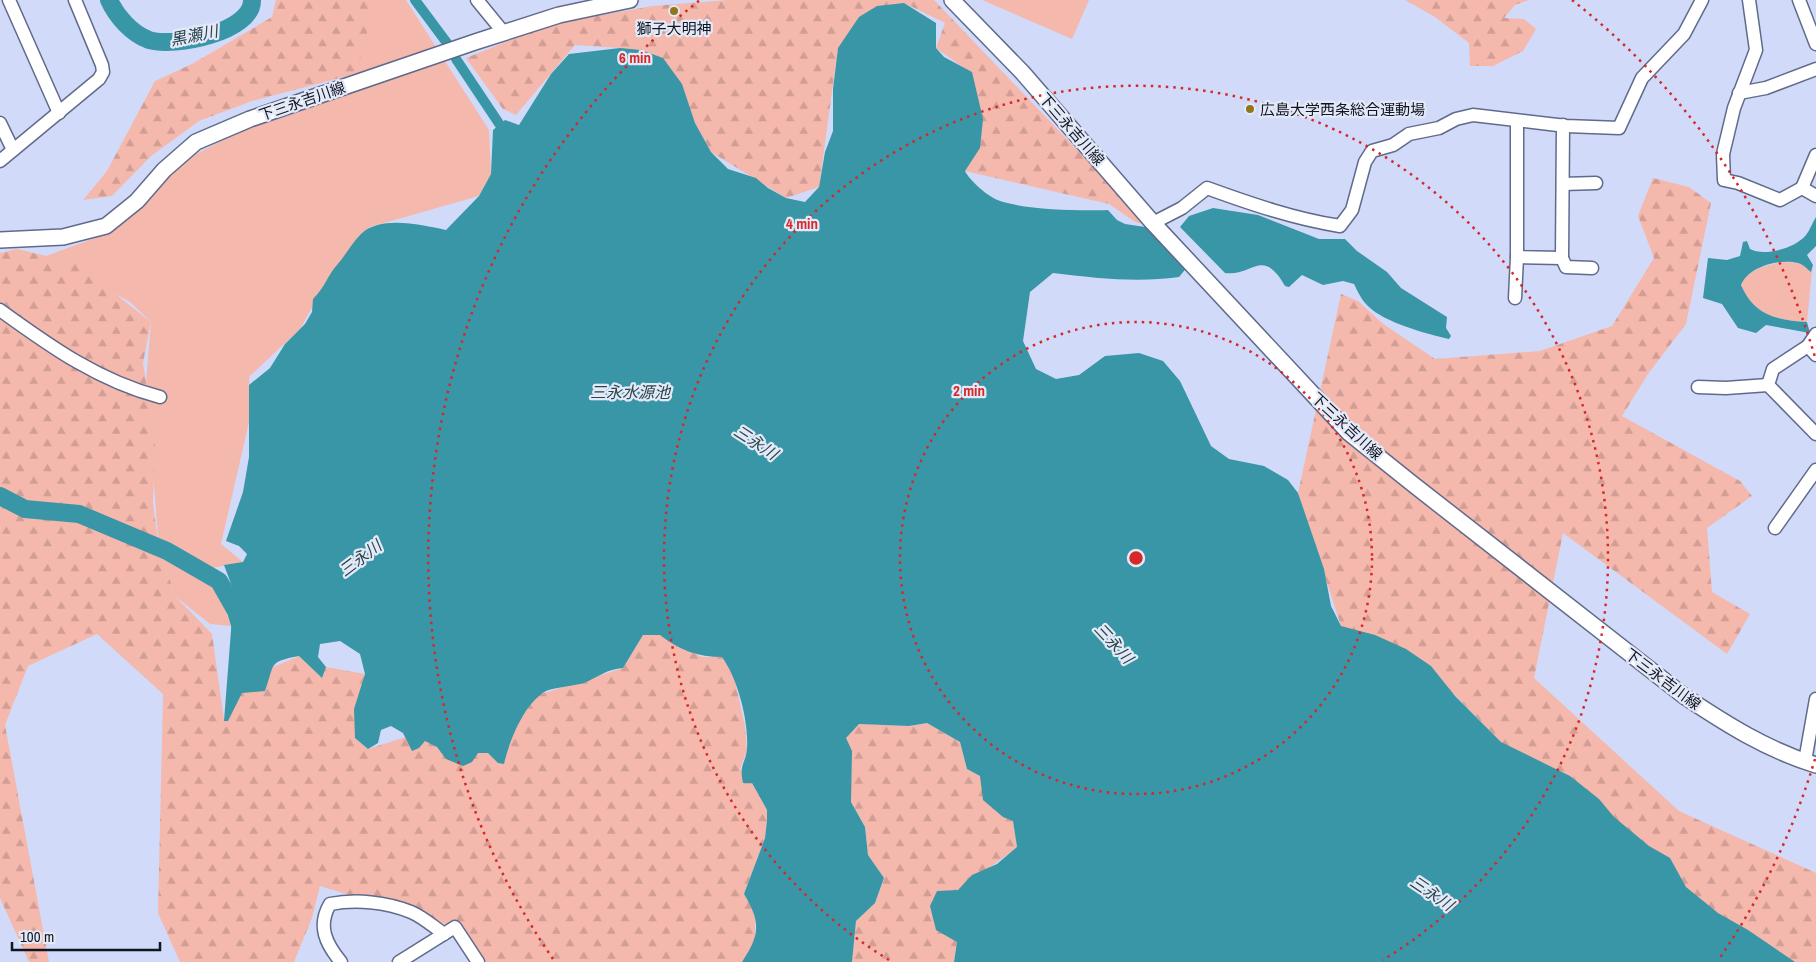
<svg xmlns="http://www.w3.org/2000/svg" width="1816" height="962" viewBox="0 0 1816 962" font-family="'Archivo Narrow','Noto Sans JP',sans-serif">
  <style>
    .green { fill: #f5b8ac }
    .forest { fill: url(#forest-firs) }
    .water { fill: #3896a6 }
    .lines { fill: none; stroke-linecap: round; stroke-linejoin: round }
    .canal { stroke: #3896a6; stroke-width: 10 }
    .river { stroke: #3896a6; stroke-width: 18 }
    .minor-casing { stroke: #606a8b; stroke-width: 15 }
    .major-casing { stroke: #606a8b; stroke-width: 18 }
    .minor { stroke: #fff; stroke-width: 12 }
    .major { stroke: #fff; stroke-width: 15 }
    .ring { fill: none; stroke: #d62828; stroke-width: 2.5; stroke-dasharray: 2.5 5 }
    .poi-dot { fill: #91761c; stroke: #e4e9f8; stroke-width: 2 }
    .labels { text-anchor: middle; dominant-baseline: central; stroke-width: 4.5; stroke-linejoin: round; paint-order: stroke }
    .poi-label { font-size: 15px; fill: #111522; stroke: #e4e9f8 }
    .street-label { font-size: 15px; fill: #111522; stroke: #e4e9f8 }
    .water-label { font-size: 16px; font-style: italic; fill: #2a464c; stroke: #e4e9f8 }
    .centre { fill: #d62828; stroke: #e4e9f8; stroke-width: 2.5 }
    .ring-label { font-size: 15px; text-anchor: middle; font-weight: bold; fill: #d62828; stroke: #e4e9f8; stroke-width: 4.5; stroke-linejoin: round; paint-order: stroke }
  </style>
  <defs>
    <pattern id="forest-firs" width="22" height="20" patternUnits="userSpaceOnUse" patternTransform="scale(1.25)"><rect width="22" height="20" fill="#f5b8ac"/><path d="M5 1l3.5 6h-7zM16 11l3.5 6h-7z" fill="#d19d94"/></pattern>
  </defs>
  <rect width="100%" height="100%" fill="#d1dbf9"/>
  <g class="green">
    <polygon points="368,0 406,0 489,130 491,174 479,196 370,227 329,278 300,329 249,377 250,418 221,544 243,562 212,568 231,626 210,624 176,597 159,550 146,382 151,322 130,302 46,256 114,231 164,170 355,74"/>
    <polygon points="982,0 1089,0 1072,39"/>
    <path d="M 1785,262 L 1800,263 L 1812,271 L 1807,322 C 1776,320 1754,315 1741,285 C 1747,269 1769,264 1785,262 Z"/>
  </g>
  <g class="forest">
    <polygon points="276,0 370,0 366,41 355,74 252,101 199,121 151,156 112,196 83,200 107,171 155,81 192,64 272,17"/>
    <polygon points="728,0 934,0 1150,226 1135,222 1109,204 965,171 964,68 936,48 945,23 904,3 838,48 819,187 786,198 711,152 695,123 620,48 575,45 516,115 503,109 466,58 548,25 652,6"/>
    <polygon points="1405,0 1529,0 1515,5 1504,18 1524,19 1536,29 1523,51 1493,66 1470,66 1469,43 1435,17"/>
    <polygon points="1653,178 1689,187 1711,203 1686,324 1648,374 1622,416 1740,481 1752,496 1707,528 1712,592 1750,614 1727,654 1563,533 1534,678 1679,811 1816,873 1816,962 1783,962 1658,879 1501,742 1415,655 1341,626 1298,493 1341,294 1358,301 1382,323 1435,359 1540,351 1612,326 1654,258 1638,216"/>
    <polygon points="17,249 76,263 151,322 143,363 155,440 153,503 159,549 176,597 212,634 224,720 242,692 271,668 299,656 322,678 326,667 365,674 355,738 368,749 623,668 643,635 660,635 702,657 722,657 733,672 745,726 747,750 740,769 752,783 767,810 767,820 765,838 744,894 755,912 755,942 742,962 474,962 455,927 320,886 312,918 294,962 180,962 158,913 163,694 97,634 28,666 5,725 49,962 29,962 0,898 0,253"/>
    <polygon points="927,723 960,742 967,769 980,776 1013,821 1017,848 958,890 957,942 954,962 852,962 856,921 875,903 884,879 868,855 865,827 851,802 845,738 859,724 909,726"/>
  </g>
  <g class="water">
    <path d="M 904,3 L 936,23 L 936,48 L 944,57 L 972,72 L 983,119 L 980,148 L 965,171 C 970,181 988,197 1000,201 C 1028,210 1078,211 1108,210 L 1117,220 L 1125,224 L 1152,228 L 1188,266 L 1179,277 C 1137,283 1095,278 1053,273 L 1030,292 L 1023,341 L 1036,369 L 1056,379 L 1079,375 L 1105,356 L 1139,353 L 1163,361 L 1180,381 L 1211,446 L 1229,459 L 1264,466 L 1288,480 L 1298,493 L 1324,569 L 1331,606 L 1341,626 L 1375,635 L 1406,649 L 1431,666 L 1455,696 L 1501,742 L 1570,776 L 1599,799 L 1614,817 L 1649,846 L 1670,858 L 1686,887 L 1718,913 L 1748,930 L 1795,962 L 954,962 L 957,942 L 936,930 L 930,906 L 937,891 L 958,890 L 972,875 L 997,864 L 1017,847 L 1013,821 L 1003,817 L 983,800 L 980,776 L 967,769 L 960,742 L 927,723 L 909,726 L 859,724 L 846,738 L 852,751 L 851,802 L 865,827 L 868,855 L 884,878 L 875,903 L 856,921 L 852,962 L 742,962 C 760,935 761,922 744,894 L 765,838 L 767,820 L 767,810 L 752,783 L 743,783 C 739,764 745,765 747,749 C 749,722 738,679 722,657 C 698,657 679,650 660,635 L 643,635 L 623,668 C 607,669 598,677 584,683 C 574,686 551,688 546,691 C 524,703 509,742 504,764 L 498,763 L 488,753 L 478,753 L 472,762 L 463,766 L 446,759 L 437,747 L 425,741 L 419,748 L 412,751 L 403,733 L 391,726 L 381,730 L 378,743 L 368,749 L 355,738 L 354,709 L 365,674 L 360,654 L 340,641 L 320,644 L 318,657 L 326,667 L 322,678 L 299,656 C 267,662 275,664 265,691 L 242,693 L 228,721 L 224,721 L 234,592 L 224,565 L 243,562 L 247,554 L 239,546 L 226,541 L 243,492 L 249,457 L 249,385 L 270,368 L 285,344 L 305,324 L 312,312 L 313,299 C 326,286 327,276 337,265 C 345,256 352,243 361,234 C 381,215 421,225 446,230 L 479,196 L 491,174 L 493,130 L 505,120 L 519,125 L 551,74 L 569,54 L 620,48 L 641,50 L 663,58 L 682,84 L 695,123 L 711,152 L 728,169 L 756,178 L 768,188 L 786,198 L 805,202 L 819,187 L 825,152 L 833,131 L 833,89 L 838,48 L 859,17 L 877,6 Z"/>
    <path d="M 1213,208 L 1258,215 L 1319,239 L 1345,239 L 1357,251 L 1387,272 L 1401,288 L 1447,317 L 1446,328 L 1451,336 L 1449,339 C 1427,334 1384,322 1369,307 C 1362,301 1358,292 1354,284 L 1343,281 L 1323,285 L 1302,275 L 1289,287 L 1285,286 C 1262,246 1253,277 1225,273 L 1180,227 L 1189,216 Z"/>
    <path d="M 1816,217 L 1816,246 L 1807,255 L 1813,265 L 1811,272 C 1807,269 1803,264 1798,263 C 1779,258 1748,267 1741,285 C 1754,315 1776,320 1807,322 L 1810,333 L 1766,325 L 1756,333 L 1738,328 L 1722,304 L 1703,298 L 1708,258 L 1727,260 L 1740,256 L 1743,242 L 1747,241 L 1750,249 C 1764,257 1796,248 1806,235 C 1810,230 1812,223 1816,217 Z"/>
  </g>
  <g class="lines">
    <g class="canal">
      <polyline points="415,0 447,43"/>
      <polyline points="456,59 500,125"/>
    </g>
    <g class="river">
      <path d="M 109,0 C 116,16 132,34 149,40 C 174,48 253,32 252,0"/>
      <polyline points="0,496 25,509 79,514 167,551 219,581 236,611 241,628"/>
    </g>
    <defs>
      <g id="minor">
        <polyline points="9,0 59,113"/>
        <polyline points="477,0 504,33"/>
        <polyline points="1749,0 1756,50 1734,108 1723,154 1724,180 1738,183 1780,200 1802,188 1816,196"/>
        <polyline points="1799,0 1816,44"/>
        <polyline points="1739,93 1766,88 1816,69"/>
        <polyline points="1517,121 1517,257 1562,258 1563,125"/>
        <polyline points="0,123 13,150"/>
        <polyline points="0,161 99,79 103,72 102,65 75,0"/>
        <polyline points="1563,184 1596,183"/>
        <polyline points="1802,188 1816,155"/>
        <path d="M 1153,223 L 1182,208 L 1207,188 C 1251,204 1295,219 1340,226 L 1352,210 L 1365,162 L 1372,151 L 1393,145 L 1409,134 L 1439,128 L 1456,119 L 1473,115 L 1566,126 L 1619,128 L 1642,78 L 1684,34 L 1702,0"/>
        <polyline points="1562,258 1566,267 1592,268"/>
        <polyline points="1515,298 1517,257"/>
        <path d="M 0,310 C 51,347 99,381 160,397"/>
        <polyline points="1808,346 1816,334"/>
        <polyline points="1816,355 1808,346 1773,369 1768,385 1816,434"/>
        <polyline points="1698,387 1726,388 1768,385"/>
        <polyline points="1775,528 1816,470"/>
        <polyline points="1805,761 1816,699"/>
        <path d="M 341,962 C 326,944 317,926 330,904 C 356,899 386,902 411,912 C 423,917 434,927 444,934"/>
        <polyline points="399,962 455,927 478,962"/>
      </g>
      <g id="major">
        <path d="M 952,0 L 1022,72 L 1153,223 L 1349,433 L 1414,485 L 1684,696 C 1726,724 1767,750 1816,765"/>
        <polyline points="0,240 63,237 106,226 137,201 164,170 196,142 250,119 475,42 559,15 630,0"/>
      </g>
    </defs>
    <use href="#minor" class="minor-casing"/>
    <use href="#major" class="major-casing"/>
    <use href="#minor" class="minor"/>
    <use href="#major" class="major"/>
  </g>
  <g class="ring">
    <circle cx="1136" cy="558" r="236"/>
    <path d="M889 960A472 472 0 1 1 1383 960"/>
    <path d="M1815 759A708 708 0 0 1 1719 959M553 959A708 708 0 0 1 700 0M1572 0A708 708 0 0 1 1815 357"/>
  </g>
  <g class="poi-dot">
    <circle cx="674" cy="11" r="5"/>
    <circle cx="1250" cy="109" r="5"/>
  </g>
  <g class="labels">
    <g class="poi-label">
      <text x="674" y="28">獅子大明神</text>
      <text x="1260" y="109" text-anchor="start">広島大学西条総合運動場</text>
    </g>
    <g class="street-label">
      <text transform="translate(302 101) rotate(-19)">下三永吉川線</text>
      <text transform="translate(1072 129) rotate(49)">下三永吉川線</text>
      <text transform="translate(1347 426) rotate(43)">下三永吉川線</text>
      <text transform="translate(1663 679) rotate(37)">下三永吉川線</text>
    </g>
    <g class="water-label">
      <text transform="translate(194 35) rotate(-11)">黒瀬川</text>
      <text x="630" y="392">三永水源池</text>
      <text transform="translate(756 442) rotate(33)">三永川</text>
      <text transform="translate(360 558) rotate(-37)">三永川</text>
      <text transform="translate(1114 643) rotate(47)">三永川</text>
      <text transform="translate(1432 893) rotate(34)">三永川</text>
    </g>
  </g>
  <circle cx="1136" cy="558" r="8" class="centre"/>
  <g class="ring-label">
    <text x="635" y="63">6 min</text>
    <text x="802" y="229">4 min</text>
    <text x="969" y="396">2 min</text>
  </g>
  <path d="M12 942v8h148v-8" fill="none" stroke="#111522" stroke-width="2.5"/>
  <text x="20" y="942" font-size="15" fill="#111522" stroke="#e4e9f8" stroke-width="4" paint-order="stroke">100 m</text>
</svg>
